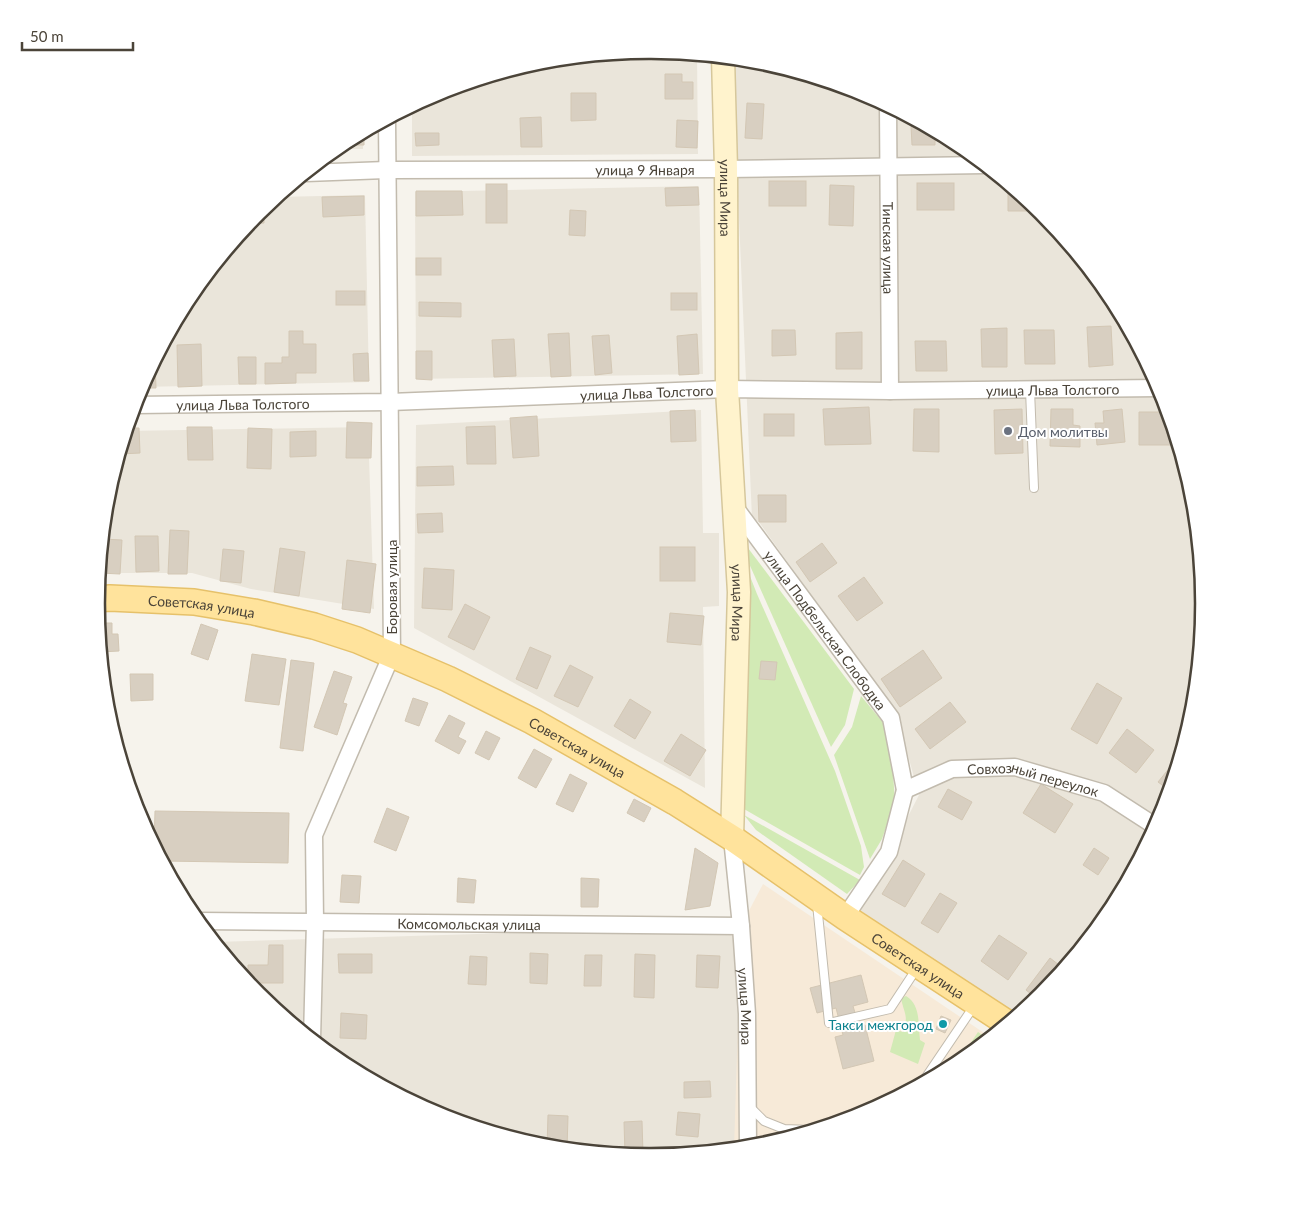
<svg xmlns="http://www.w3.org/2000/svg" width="1300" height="1207" viewBox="0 0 1300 1207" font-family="Lato,sans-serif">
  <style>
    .residential { fill: #eae5da }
    .commercial { fill: #f7ead8 }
    .green { fill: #d2eab5 }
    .building { fill: #d8cfc1; stroke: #d3c7b4 }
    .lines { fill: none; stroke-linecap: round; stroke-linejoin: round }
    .lane-casing { stroke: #c2bbae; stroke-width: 10 }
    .street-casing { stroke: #c2bbae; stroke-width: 19 }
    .secondary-casing { stroke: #d6c79b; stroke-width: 25 }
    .primary-casing { stroke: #e6c16a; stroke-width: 28 }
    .lane { stroke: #fff; stroke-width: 8 }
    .street { stroke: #fff; stroke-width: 16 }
    .secondary { stroke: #fff3cd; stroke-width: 22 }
    .primary { stroke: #ffe39c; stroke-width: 25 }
    .worship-dot { fill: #6b7280; stroke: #fff; stroke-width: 2 }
    .culture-dot { fill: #0f9aa8; stroke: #fff; stroke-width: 2 }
    .labels { text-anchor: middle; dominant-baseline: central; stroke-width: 4; stroke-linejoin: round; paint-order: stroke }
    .street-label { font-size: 14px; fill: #4b4439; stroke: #fff }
    .worship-label { font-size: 14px; fill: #5b616d; stroke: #fff; text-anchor: start }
    .culture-label { font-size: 14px; fill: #0d838f; stroke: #fff; text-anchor: end }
    .rim { fill: none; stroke: #4b4439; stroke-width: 2.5 }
  </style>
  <rect width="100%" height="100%" fill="#f6f3ec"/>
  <g class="residential">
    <polygon points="650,50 697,55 698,154 412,156 412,106 438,92 542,61"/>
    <polygon points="732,58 758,61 862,92 958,143 1042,212 1110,296 1161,392 1193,496 1203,604 1193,712 1161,816 1110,911 1041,995 1014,1017 860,910 919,795 897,716 759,522 752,518"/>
    <polygon points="363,132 363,149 336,149 343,143"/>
    <polygon points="699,186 703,374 416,379 415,192"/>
    <polygon points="365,195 369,382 141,387 190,296 259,212 277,197"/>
    <polygon points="701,410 703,533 719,533 719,606 703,607 705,788 414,628 416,425"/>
    <polygon points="368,427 374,609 251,589 192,573 99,573 107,495 127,431"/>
    <polygon points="741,926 741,1148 650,1157 542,1146 438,1115 342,1064 258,995 215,942"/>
  </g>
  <polygon class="commercial" points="763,884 990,1037 957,1064 862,1115 758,1146 734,1149 741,926"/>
  <g class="green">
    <polygon points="748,548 854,689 845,725 831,747 747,559"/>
    <polygon points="744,561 757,594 835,771 861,846 864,867 860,875 744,809"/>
    <polygon points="861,696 885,725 892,760 895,801 882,839 870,859 834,755 852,727"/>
    <polygon points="744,815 860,880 847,894 756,830"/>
    <path d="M 906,996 C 921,1005 918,1024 920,1040 L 925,1043 L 918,1064 L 890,1052 L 896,1030 L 903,1032 C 909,1015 904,1014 901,998 Z"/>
    <polygon points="978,1032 988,1039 956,1065"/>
  </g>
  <g class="building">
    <polygon points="667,52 695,54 695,58 667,57"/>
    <polygon points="665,74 682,74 682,82 693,82 693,99 665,99"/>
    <polygon points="571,93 596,93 596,120 571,121"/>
    <polygon points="747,103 764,104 762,139 745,138"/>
    <polygon points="541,117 542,147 521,147 520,118"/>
    <polygon points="677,120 698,121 697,148 676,147"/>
    <polygon points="911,126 926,126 935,131 935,145 912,145"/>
    <polygon points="364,132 364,145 340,145 343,143"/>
    <polygon points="415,133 439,133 439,145 416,146"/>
    <rect x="769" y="181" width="37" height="25"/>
    <rect x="917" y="183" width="37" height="27"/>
    <rect x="486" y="184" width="21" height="39"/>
    <polygon points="830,185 854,186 853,226 829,225"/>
    <polygon points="698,187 699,205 666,206 665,188"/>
    <polygon points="1008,188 1012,188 1028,201 1028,211 1008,211"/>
    <polygon points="416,191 462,191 463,215 416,216"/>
    <polygon points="364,196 364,215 323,217 322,197"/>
    <polygon points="264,208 264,223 249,224 259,212"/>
    <polygon points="570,210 586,211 585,236 569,235"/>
    <rect x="416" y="258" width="25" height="17"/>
    <rect x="336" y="291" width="29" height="14"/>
    <rect x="671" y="293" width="26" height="17"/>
    <polygon points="419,302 461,303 461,317 419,316"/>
    <polygon points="1111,326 1113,365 1089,367 1087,327"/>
    <polygon points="1007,328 1007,367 982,367 981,329"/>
    <polygon points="772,330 795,330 796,355 772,356"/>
    <polygon points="1024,330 1054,330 1055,364 1025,364"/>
    <polygon points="289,331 303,331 303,344 316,344 316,373 296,373 296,383 265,384 265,363 282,363 282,357 289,357"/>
    <polygon points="862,332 862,369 836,369 836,333"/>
    <polygon points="569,333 571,376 551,377 548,334"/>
    <polygon points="697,334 699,374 679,375 677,336"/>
    <polygon points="609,335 612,373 595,375 592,336"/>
    <polygon points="514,339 516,376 494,377 492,340"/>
    <polygon points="915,341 946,341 947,371 916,371"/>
    <polygon points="201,344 202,386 178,387 177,345"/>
    <polygon points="416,351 432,351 432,380 416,379"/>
    <polygon points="368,353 369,381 354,381 353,354"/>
    <polygon points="1142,356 1150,370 1142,370"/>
    <polygon points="238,357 256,357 256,384 239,384"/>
    <polygon points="155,362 156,388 140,388"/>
    <polygon points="869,407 871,444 825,445 823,409"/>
    <polygon points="914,409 939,409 939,452 913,451"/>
    <polygon points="1022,409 1023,453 995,454 994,410"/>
    <polygon points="1051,409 1073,409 1073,425 1080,426 1080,447 1050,446"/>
    <polygon points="1122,409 1125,442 1097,445 1095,423 1104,423 1103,411"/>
    <polygon points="695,410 696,441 671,442 670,411"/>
    <polygon points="1139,412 1168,412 1178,445 1139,445"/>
    <rect x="764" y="414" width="30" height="22"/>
    <polygon points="537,416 539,456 513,458 510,418"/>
    <polygon points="347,422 372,423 371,458 346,458"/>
    <polygon points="495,426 496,464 467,464 466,427"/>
    <polygon points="187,427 212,427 213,460 188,460"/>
    <polygon points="128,428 139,428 140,453 120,454"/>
    <polygon points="248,428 272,429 271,469 247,468"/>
    <polygon points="316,431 316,456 290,457 290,432"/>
    <polygon points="453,466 454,485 417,486 417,467"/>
    <polygon points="758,495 786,495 786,522 759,522"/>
    <polygon points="442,513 443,532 418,533 417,514"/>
    <polygon points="170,530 189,531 187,574 168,574"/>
    <polygon points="135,536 158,536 159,571 136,572"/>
    <polygon points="103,539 122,540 120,574 100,573"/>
    <polygon points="822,543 837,563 810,582 796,562"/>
    <rect x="660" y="547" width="35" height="34"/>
    <polygon points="280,548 305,552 299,596 274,592"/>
    <polygon points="223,549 244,551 241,583 220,581"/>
    <polygon points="347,560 376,564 370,613 342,609"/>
    <polygon points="424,568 454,570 452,610 422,608"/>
    <polygon points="864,577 883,603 857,621 838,596"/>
    <polygon points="465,604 490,617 474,650 448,637"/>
    <polygon points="670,613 704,616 701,645 667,642"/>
    <polygon points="98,623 112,623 112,634 118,634 119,651 101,652"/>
    <polygon points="201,624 218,630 208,660 191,654"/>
    <polygon points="530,647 551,656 537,689 516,679"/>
    <polygon points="923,650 942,678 900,707 881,679"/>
    <polygon points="252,654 286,659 279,705 245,701"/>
    <polygon points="291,660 314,663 303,751 280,748"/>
    <polygon points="761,661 777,662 775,680 759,679"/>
    <polygon points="570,665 593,677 578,707 554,696"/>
    <polygon points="334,671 352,677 343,703 347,704 337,735 314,727"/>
    <polygon points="130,674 153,674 153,700 131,701"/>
    <polygon points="1097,683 1122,698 1097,744 1071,729"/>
    <polygon points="413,698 428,703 419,726 405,721"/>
    <polygon points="630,699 651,712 635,739 614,726"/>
    <polygon points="950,702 966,722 930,749 915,729"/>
    <polygon points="449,715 465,723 458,737 466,741 459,754 435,741"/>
    <polygon points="1127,729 1154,750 1136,773 1109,753"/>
    <polygon points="486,731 500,738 489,760 475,753"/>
    <polygon points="681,734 706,750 690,776 664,761"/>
    <polygon points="534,749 552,759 536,788 518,778"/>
    <polygon points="1180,755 1169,790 1158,782"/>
    <polygon points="570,774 587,783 573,812 556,804"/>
    <polygon points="1041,784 1073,804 1055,833 1023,813"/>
    <polygon points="948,789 972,802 962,820 938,807"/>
    <polygon points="634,799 651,808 644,822 627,813"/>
    <polygon points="387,808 409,817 396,851 374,842"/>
    <polygon points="155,811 289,813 288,863 163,861 154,845"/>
    <polygon points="695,848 718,863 710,906 685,910"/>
    <polygon points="1094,848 1109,858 1098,875 1083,865"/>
    <polygon points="903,860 925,874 905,907 882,894"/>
    <polygon points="342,875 361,876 359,903 340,902"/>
    <polygon points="458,878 476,880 474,903 457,902"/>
    <polygon points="581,878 599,879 598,907 581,907"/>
    <polygon points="940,893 957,903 938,933 921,923"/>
    <polygon points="999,935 1027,953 1008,980 981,961"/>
    <polygon points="269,945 283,945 283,983 248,983 248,965 268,965"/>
    <polygon points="530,953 548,954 547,984 530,983"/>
    <polygon points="338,954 372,954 372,973 339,973"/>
    <polygon points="635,954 655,955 654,998 634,997"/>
    <polygon points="585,955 602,955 601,986 584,986"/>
    <polygon points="697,955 720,956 718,988 696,987"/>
    <polygon points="470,956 487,957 486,985 468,984"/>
    <polygon points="1050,958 1063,968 1037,999 1026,990"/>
    <polygon points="861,975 868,1002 853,1006 859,1026 865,1025 874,1061 843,1069 835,1037 843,1035 836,1008 817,1013 810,988"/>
    <polygon points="341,1013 367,1015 366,1039 340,1038"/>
    <polygon points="941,1016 951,1020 945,1033 936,1029"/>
    <polygon points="710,1081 711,1097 684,1098 684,1082"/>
    <polygon points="678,1112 700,1114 698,1137 676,1135"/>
    <polygon points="548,1115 568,1116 567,1149 547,1147"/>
    <polygon points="642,1121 643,1154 625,1154 624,1122"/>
    <polygon points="487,1130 506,1130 506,1135"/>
  </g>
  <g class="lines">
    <defs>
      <g id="lane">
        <polyline points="1030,390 1034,488"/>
        <polyline points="817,904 829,1023 890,1009 917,968"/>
        <polyline points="922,1083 974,1006"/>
        <polyline points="750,1107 764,1121 784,1129 811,1130"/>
      </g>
      <g id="street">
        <path id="s1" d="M 888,106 L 890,391"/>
        <path id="s2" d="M 306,173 L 386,170 L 726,169 L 984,165"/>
        <path id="s3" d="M 135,405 L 390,402 L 727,389 L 890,391 L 1160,388"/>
        <path id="s4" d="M 734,506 L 891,718 L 905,790 L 889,852 L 845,917"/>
        <path id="s5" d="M 905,790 L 952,769 L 1015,767 L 1104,793 L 1155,826"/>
        <path id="s6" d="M 732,838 L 741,926 L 747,1014 L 748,1147"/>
        <path id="s7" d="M 198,921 L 741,926"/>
        <polyline points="312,1039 315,922 314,835 392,654 387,120"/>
      </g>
      <g id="secondary">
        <path id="s8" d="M 723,57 L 726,169 L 727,389 L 739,592 L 732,838"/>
      </g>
      <g id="primary">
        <path id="s9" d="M 97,599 L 110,598 L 194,602 L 254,612 L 314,626 L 357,640 L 448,679 L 532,721 L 675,802 L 732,838 L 845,917 L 1007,1023"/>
      </g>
    </defs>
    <use href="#lane" class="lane-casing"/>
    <use href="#street" class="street-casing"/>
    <use href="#secondary" class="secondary-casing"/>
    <use href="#primary" class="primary-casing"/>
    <use href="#lane" class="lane"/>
    <use href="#street" class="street"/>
    <use href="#secondary" class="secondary"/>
    <use href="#primary" class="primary"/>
  </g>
  <circle class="worship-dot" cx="1008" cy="431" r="5"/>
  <circle class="culture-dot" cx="943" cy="1024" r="5"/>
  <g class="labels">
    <g class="street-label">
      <text stroke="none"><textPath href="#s2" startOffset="339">улица 9 Января</textPath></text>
      <text stroke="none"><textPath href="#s8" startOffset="141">улица Мира</textPath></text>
      <text stroke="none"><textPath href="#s1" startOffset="142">Тинская улица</textPath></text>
      <text stroke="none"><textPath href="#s3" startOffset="918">улица Льва Толстого</textPath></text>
      <text stroke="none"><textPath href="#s3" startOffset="512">улица Льва Толстого</textPath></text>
      <text stroke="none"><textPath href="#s3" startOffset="108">улица Льва Толстого</textPath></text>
      <text transform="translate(391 587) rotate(-90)">Боровая улица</text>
      <text stroke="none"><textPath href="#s8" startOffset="546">улица Мира</textPath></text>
      <text stroke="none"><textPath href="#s9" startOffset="105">Советская улица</textPath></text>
      <text stroke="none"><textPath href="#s4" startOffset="154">улица Подбельская Слободка</textPath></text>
      <text stroke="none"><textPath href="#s9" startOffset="510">Советская улица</textPath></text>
      <text stroke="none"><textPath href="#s5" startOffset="134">Совхозный переулок</textPath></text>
      <text stroke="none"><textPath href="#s7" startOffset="271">Комсомольская улица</textPath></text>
      <text stroke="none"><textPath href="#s9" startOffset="915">Советская улица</textPath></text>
      <text stroke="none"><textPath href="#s6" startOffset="169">улица Мира</textPath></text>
    </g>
    <g class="worship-label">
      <text x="1018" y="431">Дом молитвы</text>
    </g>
    <g class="culture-label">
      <text x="933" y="1024">Такси межгород</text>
    </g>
  </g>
  <path d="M0 0H1300V1207H0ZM649 59H651A544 544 0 0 1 1195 603V604A544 544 0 0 1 651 1148H649A544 544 0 0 1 105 604V603A544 544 0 0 1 649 59Z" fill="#fff" fill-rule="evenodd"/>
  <path class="rim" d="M649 59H651A544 544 0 0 1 1195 603V604A544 544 0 0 1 651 1148H649A544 544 0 0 1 105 604V603A544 544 0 0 1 649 59Z"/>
  <path d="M22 42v8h111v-8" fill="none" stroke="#4b4439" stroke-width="2.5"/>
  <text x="30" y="42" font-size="15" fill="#4b4439" stroke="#ffffff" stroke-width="4" paint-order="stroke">50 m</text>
</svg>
